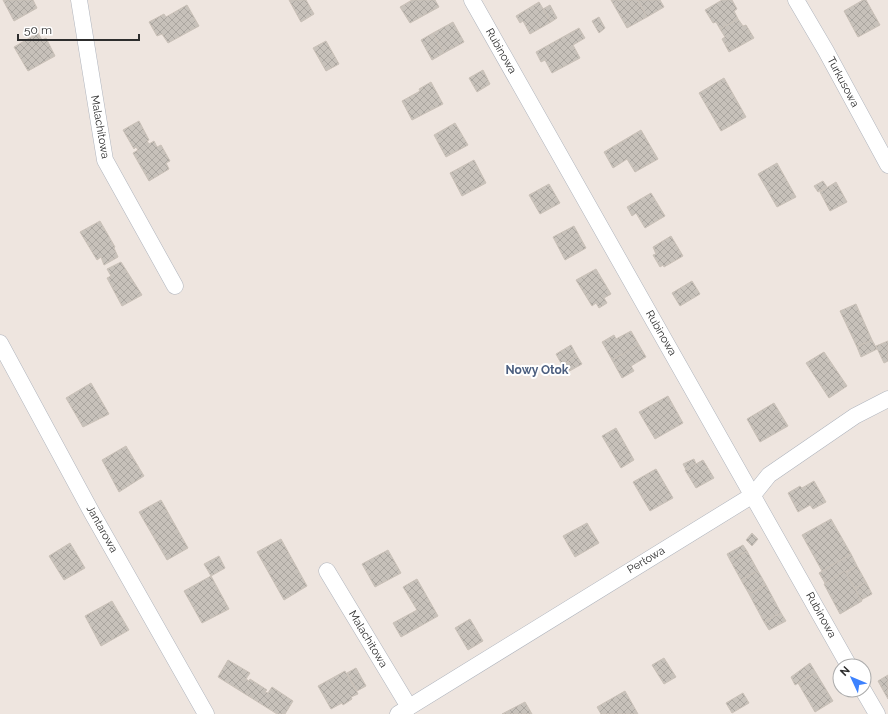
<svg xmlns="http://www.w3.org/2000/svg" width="888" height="714" viewBox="0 0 888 714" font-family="Raleway,sans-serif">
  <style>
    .building { fill: url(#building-cross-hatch); stroke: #cac1b8 }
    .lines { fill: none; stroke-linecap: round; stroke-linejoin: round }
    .street-casing { stroke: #afb4bd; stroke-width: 17 }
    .street { stroke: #fff; stroke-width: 16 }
    .labels { text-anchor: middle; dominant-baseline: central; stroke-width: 4; stroke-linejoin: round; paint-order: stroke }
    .street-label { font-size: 11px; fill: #2d2d2d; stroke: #fff }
    .neighbourhood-label { font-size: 12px; font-weight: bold; fill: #4b5e7f; stroke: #fff }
  </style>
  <defs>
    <pattern id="building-cross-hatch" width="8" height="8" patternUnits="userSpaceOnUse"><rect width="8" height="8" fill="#c7c1ba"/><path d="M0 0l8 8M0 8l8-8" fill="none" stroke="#aba6a0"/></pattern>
  </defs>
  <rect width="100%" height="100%" fill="#eee5df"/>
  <g class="building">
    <polygon points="3,0 33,0 37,8 14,21"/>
    <polygon points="289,0 306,0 314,14 301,22"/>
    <polygon points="412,0 435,0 439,7 410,23 400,7"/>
    <polygon points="611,0 638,0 647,17 627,28"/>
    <polygon points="638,0 660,0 664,7 647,17"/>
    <polygon points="722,0 732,0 737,9 734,11 738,19 720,29 716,22 713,23 705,10"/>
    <polygon points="863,0 866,0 880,25 858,37 844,11"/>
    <polygon points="539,2 551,22 530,34 523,21 520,23 516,16"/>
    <polygon points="187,5 199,26 168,43 162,34 157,36 149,22 164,14 166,17"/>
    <polygon points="550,5 557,18 551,22 543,9"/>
    <polygon points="599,17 605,28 599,33 592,21"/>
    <polygon points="738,19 743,26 746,25 754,38 729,52 722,39 725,37 720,29"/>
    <polygon points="453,22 464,42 444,53 433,33"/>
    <polygon points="579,28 585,38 573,45 580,58 552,73 545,60 541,62 536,52"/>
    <polygon points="38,33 42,40 46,38 55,56 28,71 14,47"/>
    <polygon points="433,33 444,53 432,60 421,40"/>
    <polygon points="326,41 339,64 326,71 313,48"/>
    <polygon points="483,70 490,84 477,92 469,78"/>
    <polygon points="724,78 746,117 721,131 699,93"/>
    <polygon points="431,82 443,104 412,120 402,101 420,91 419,89"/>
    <polygon points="139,121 149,140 147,141 149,144 154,141 157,147 161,145 170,161 166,163 169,169 149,181 133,153 138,150 136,147 134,149 123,130"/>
    <polygon points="455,123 468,145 446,157 434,135"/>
    <polygon points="641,130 658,159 635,172 627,159 613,168 604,152"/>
    <polygon points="474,160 486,183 462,196 450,173"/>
    <polygon points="777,163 796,197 777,207 758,174"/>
    <polygon points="823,181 827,187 818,192 814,186"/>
    <polygon points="836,182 847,202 830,211 820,192"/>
    <polygon points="549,184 560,203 540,214 529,195"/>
    <polygon points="651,193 665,216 645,228 636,213 632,216 627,207"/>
    <polygon points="100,221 115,247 114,248 118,257 104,265 101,257 97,260 80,232"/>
    <polygon points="574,226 586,248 565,260 553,237"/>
    <polygon points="671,236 683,256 664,267 663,265 660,267 653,255 656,254 653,247"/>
    <polygon points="121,262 142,295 122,306 107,278 111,276 107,269"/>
    <polygon points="596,269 611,294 604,298 607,303 599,308 596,303 592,306 576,280"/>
    <polygon points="692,281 700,294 680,306 672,293"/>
    <polygon points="856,304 872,340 857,347 840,311"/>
    <polygon points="631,331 639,345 612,360 602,342 614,335 616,339"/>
    <polygon points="872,340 877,349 861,357 857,347"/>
    <polygon points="888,341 888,361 884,363 876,346"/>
    <polygon points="571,345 577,356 562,365 556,354"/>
    <polygon points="639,345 646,357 631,366 634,371 622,378 612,360"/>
    <polygon points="824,352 847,386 829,398 806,363"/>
    <polygon points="577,356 582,364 566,373 562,365"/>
    <polygon points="91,383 109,414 83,427 66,398"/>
    <polygon points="668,396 683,423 655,439 639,412"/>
    <polygon points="774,403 788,426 760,442 747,419"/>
    <polygon points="616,428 634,460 621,468 602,436"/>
    <polygon points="126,446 144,476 119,492 102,460"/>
    <polygon points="694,459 696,464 686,470 683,464"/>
    <polygon points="703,460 714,478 696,488 685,470"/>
    <polygon points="656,469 673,498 650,511 633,482"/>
    <polygon points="814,481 826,502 813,509 810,505 798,512 788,493 800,486 802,488"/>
    <polygon points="161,500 188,548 167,560 139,512"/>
    <polygon points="831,519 851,554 822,571 802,535"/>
    <polygon points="587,523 599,543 575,557 563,536"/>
    <polygon points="752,533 758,539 752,546 746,540"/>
    <polygon points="281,539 307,586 284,600 257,552"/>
    <polygon points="70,543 85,568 64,580 49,556"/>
    <polygon points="743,545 747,551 730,560 727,554"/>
    <polygon points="388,550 401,573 375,587 362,564"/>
    <polygon points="747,551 758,571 741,580 730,560"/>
    <polygon points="851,554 857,566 825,583 819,573"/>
    <polygon points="219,556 225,568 211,576 204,564"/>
    <polygon points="857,566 866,582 855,589 846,573"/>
    <polygon points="758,571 766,585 749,594 741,580"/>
    <polygon points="845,571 862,601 840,614 824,584"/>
    <polygon points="211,576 229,609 202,623 184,591"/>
    <polygon points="417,579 438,616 401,637 393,623 417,610 403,587"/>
    <polygon points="866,582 872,594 861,600 855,589"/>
    <polygon points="766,585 781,613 764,622 749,594"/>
    <polygon points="112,601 129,630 101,646 85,616"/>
    <polygon points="781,613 786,621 769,630 764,622"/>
    <polygon points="470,619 483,641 468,650 455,628"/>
    <polygon points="664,658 676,677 664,684 652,665"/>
    <polygon points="228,660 250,673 246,679 249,681 250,679 267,690 265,692 268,693 272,687 293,701 285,714 277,714 218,677"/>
    <polygon points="810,663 816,673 795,685 791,677"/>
    <polygon points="356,668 366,686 357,691 347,673"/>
    <polygon points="345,671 358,694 351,697 352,699 343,705 342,703 331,709 318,686"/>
    <polygon points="816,673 833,701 815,712 798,683"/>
    <polygon points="888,675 888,699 878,681"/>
    <polygon points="625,691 638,714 601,714 597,707"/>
    <polygon points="743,693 749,703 732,713 726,703"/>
    <polygon points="525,702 532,714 502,714"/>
  </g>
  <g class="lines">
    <defs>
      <g id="street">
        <polyline points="79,0 105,160 175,286"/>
        <polyline points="472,0 849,666"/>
        <polyline points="796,0 826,51 888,165"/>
        <polyline points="0,343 92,513 206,714"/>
        <polyline points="327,571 409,707"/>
        <polyline points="863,690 877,714"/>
        <polyline points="398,714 753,495 769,475 855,416 888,399"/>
      </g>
    </defs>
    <use href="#street" class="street-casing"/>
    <use href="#street" class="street"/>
  </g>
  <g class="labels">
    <g class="street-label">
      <text transform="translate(501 51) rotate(60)">Rubinowa</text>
      <text transform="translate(843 82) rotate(62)">Turkusowa</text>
      <text transform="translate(100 127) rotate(80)">Malachitowa</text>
      <text transform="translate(661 333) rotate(60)">Rubinowa</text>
      <text transform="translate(102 529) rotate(61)">Jantarowa</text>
      <text transform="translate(646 560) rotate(-31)">Perłowa</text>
      <text transform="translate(821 615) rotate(61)">Rubinowa</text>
      <text transform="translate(368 639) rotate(59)">Malachitowa</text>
    </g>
    <g class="neighbourhood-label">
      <text x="537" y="370">Nowy Otok</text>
    </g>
  </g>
  <g transform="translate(852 678) rotate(314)"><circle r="19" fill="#ffffff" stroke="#ababab"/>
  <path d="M0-3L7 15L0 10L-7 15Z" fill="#3d82fe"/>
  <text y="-6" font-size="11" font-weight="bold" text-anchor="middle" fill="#2d2d2d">N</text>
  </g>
  <path d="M18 34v6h121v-6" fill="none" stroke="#2d2d2d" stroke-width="2"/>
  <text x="24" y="34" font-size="12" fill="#2d2d2d" stroke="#ffffff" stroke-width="3" paint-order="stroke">50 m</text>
</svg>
